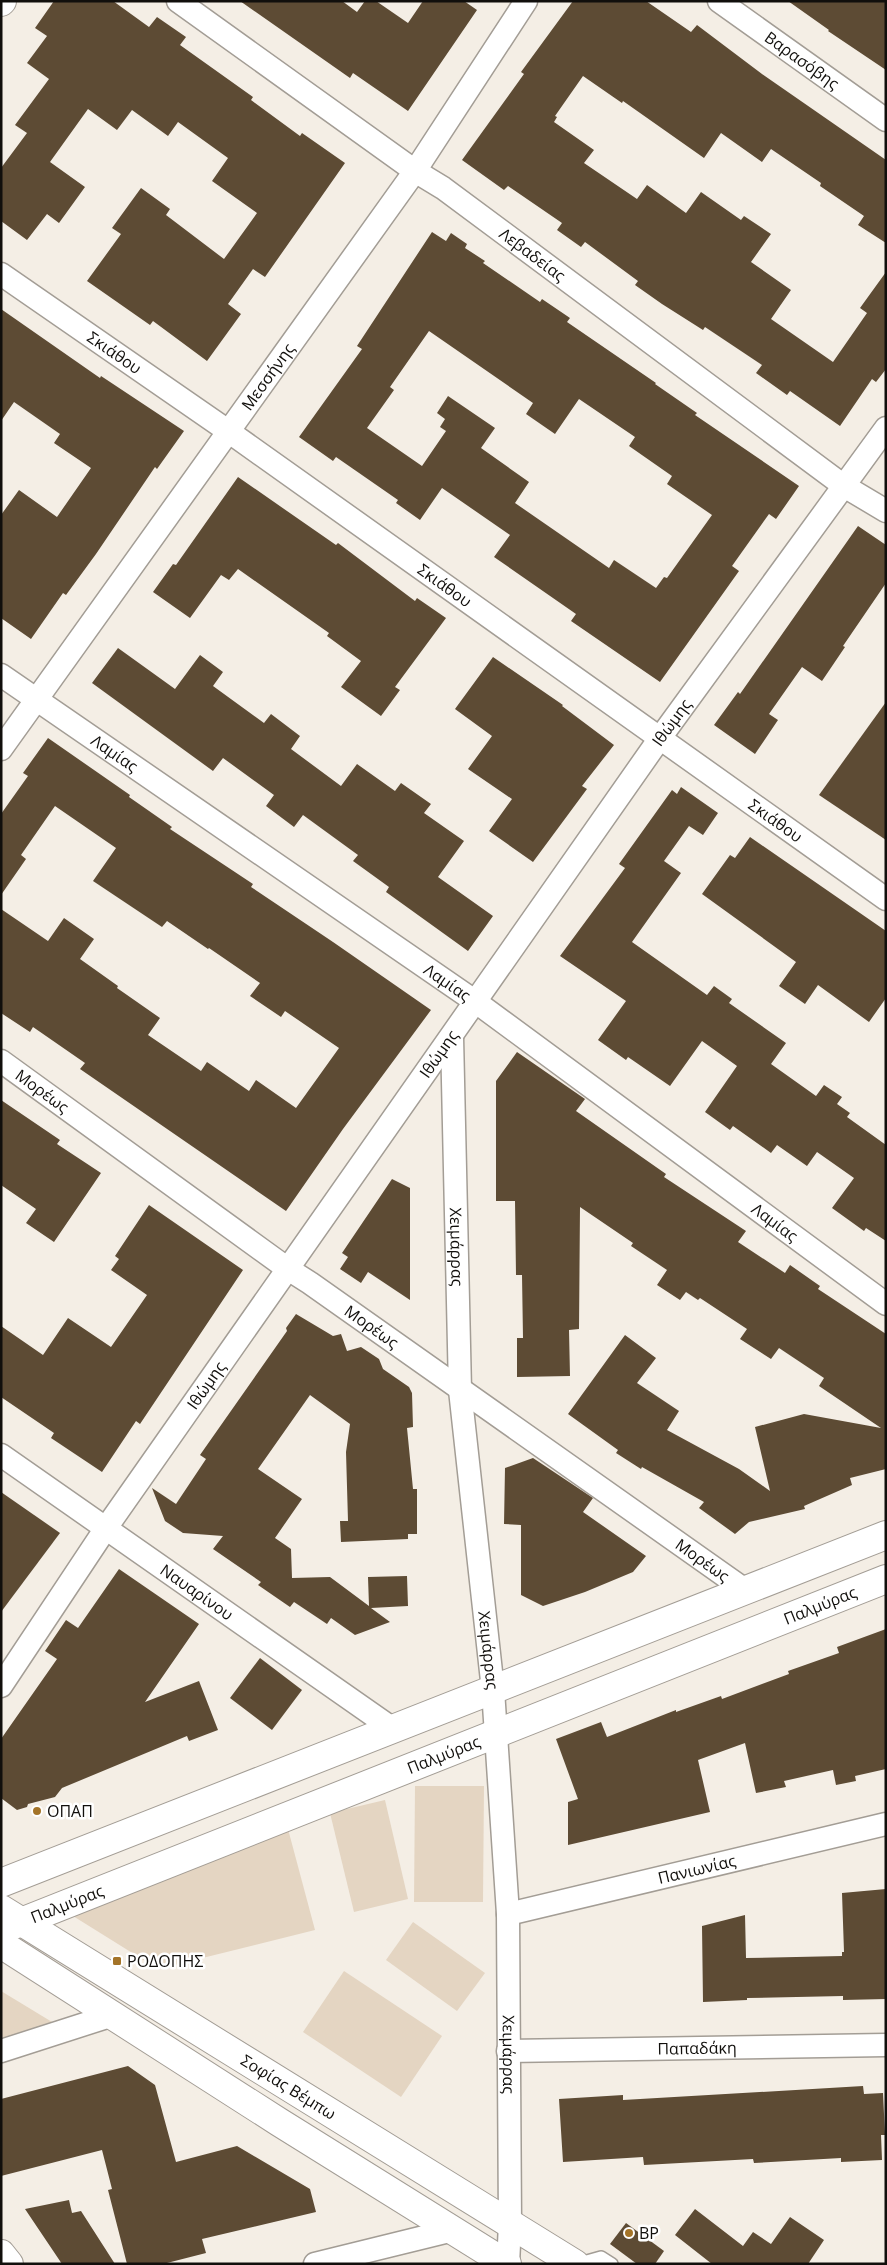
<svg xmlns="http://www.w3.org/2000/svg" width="887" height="2265" viewBox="0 0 887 2265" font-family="'Open Sans',sans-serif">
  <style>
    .green { fill: #e4d5c2 }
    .building { fill: #5d4b34; fill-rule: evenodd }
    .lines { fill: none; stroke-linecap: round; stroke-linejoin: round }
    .lane-casing { stroke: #a39d95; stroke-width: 14 }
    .street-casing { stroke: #a39d95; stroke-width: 25 }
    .secondary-casing { stroke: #a39d95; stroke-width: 30 }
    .lane { stroke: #fff; stroke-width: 11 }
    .street { stroke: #fff; stroke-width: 22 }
    .secondary { stroke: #fff; stroke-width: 28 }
    .poi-dot { fill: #a47428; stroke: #fff; stroke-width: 2 }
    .labels { text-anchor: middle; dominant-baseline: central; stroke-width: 5; stroke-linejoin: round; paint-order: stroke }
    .street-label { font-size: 16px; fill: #110f0c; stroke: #fff }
    .poi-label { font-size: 16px; fill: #110f0c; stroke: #fff; text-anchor: start }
  </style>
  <rect width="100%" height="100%" fill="#f4eee5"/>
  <g class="green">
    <polygon points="415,1786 484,1786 483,1902 414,1902"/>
    <polygon points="385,1800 408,1899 354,1912 330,1813"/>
    <polygon points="288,1829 315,1930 158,1969 73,1916"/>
    <polygon points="413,1922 485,1973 457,2011 386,1960"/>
    <polygon points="344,1971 442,2036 401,2097 303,2032"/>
    <polygon points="1,1991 57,2025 1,2038"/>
  </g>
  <g class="building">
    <polygon points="54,1 113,1 149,27 157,17 186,37 180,45 253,97 251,100 300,136 302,133 345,163 265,277 253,269 228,304 241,314 207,361 153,321 150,325 87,281 121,234 112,228 141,188 170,209 166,215 224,259 257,213 212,181 228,158 178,122 168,136 132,110 117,130 88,109 50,162 85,187 59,223 47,214 27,240 1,221 1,168 27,133 15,125 49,79 27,63 47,36 35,28"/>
    <polygon points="240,1 342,1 357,12 365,1 376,1 408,23 423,1 464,1 477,10 408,111 353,73 350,78"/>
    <polygon points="573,1 646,1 691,32 697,25 762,74 886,160 886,243 858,225 864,216 820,186 821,183 771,149 762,162 721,133 704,158 623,101 622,103 583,76 555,116 557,117 554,122 594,150 584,163 637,199 647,185 686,213 701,192 741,220 744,216 771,234 751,262 791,290 771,319 833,362 867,313 860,308 886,272 886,369 876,382 872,379 840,426 790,391 787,395 756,373 762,365 705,327 703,330 662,304 635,285 638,281 585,242 581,247 557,230 562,223 508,186 504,190 462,160 524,74 521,72"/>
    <polygon points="788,1 886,1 886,70 828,31 829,30"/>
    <path d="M 432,232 L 446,241 L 451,233 L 467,244 L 465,248 L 485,261 L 483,263 L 540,302 L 542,299 L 570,318 L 567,322 L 656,383 L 655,384 L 697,413 L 695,415 L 799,486 L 776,519 L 769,514 L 732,566 L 739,571 L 660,682 L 571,621 L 576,614 L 494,557 L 510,535 L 442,488 L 420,520 L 396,503 L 398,500 L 336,457 L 333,461 L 299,437 L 362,349 L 357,346 ZM 429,331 L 533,403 L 526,414 L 555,434 L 579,399 L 635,437 L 629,446 L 672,476 L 667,484 L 712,515 L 667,578 L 664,577 L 656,588 L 614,560 L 609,568 L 515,503 L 529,482 L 481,448 L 495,428 L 448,396 L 437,413 L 445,419 L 440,427 L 446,431 L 422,466 L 367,428 L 394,390 L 390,387 Z"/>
    <polygon points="1,309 100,378 101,376 184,431 157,469 155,467 96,554 66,595 63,593 31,639 1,618 1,515 19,490 57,517 91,468 54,443 60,434 14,402 1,421"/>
    <polygon points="238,477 336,545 338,543 415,601 417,598 446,618 395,687 400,690 381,716 341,687 361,661 327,636 329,633 238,569 229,580 221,575 190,618 153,592 173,564 176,565"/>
    <polygon points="858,526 886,545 886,583 843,646 845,647 822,681 802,667 769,714 778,720 755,754 714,725 738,692 740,694"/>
    <polygon points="118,648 175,689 200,655 223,672 213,686 264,723 271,714 300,736 291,749 341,786 357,764 395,791 401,783 431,804 424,813 464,841 438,877 493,916 468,951 386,892 389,887 353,861 358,855 303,815 294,827 266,806 274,795 223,758 213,771 92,683"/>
    <polygon points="493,657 563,705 562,706 614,745 582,786 587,789 533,862 489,831 512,799 468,769 492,736 455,709"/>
    <polygon points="886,702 886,840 819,795"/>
    <polygon points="48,738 130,795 129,797 172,827 170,829 253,884 251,887 333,942 431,1010 343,1129 286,1211 80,1069 85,1063 33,1027 30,1032 1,1013 1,909 48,941 64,918 94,939 80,959 118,986 117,988 160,1018 148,1035 201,1071 207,1062 249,1091 256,1080 296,1108 339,1048 285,1011 281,1017 250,996 260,983 209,948 208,949 167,921 162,927 93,881 116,848 55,806 21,855 26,859 1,895 1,814 28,776 23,773"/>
    <polygon points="681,787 718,813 703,835 689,826 664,861 681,873 632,942 707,995 714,986 732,999 729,1003 786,1043 771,1064 816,1096 824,1085 842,1097 837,1104 850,1113 847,1117 886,1145 886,1241 866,1228 864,1231 832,1208 854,1178 817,1152 807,1166 777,1145 771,1153 733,1126 730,1130 705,1112 737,1066 702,1041 670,1086 628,1057 626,1060 598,1040 626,1001 560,956 625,868 619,864 672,790 677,794"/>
    <polygon points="750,837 886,931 886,998 869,1022 818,985 805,1004 779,986 796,962 702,894 730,855 735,858"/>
    <polygon points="517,1052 585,1099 576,1111 666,1174 664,1177 746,1231 738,1242 785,1273 790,1265 820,1286 818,1289 886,1334 886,1469 850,1478 852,1485 804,1506 805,1509 749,1522 735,1534 699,1508 704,1502 642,1467 641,1469 616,1453 618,1450 568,1414 625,1335 656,1358 637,1383 679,1411 667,1430 739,1469 770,1491 755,1427 804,1414 881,1428 819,1386 824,1378 779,1348 771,1359 740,1339 747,1329 700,1298 698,1300 686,1292 680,1300 657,1285 667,1270 631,1246 633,1243 580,1207 579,1329 569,1330 570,1376 517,1377 517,1338 523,1338 522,1275 516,1275 515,1201 496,1201 496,1081"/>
    <polygon points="1,1100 60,1140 57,1144 101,1173 54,1242 26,1223 36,1209 1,1185"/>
    <polygon points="392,1179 410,1188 410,1300 368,1272 361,1283 340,1269 348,1257 342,1253"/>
    <polygon points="149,1205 243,1270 140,1424 136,1421 102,1472 51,1438 54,1433 1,1397 1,1326 43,1355 68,1318 111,1347 147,1295 111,1270 119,1259 115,1256"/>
    <polygon points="296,1314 333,1336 341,1334 347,1351 361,1347 379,1359 383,1369 409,1387 412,1393 413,1427 407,1428 413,1489 417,1489 417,1534 408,1534 408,1539 341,1542 340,1521 348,1521 346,1452 350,1424 310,1395 258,1469 302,1499 275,1538 291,1549 292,1578 330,1577 369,1606 368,1577 407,1576 408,1606 371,1608 390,1622 355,1635 331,1618 327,1624 294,1602 290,1607 258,1585 261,1582 213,1549 223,1536 183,1533 165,1521 152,1488 176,1504 206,1459 200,1455 287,1331 286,1328"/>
    <polygon points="533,1458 593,1498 583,1512 646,1556 633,1572 585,1592 543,1606 521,1595 521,1525 504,1524 505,1468"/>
    <polygon points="1,1492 60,1533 1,1612"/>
    <polygon points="119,1569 199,1624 145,1702 199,1681 218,1730 189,1741 187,1736 62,1788 55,1797 28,1804 27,1807 17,1810 1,1798 1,1739 57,1659 45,1651 66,1620 78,1628"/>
    <polygon points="886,1629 886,1769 855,1776 856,1781 836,1785 833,1770 784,1781 786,1787 756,1793 745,1743 698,1760 710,1812 568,1845 568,1802 578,1799 556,1739 601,1722 607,1737 676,1710 676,1712 721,1696 722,1699 789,1674 788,1671 839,1653 837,1647"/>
    <polygon points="260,1658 302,1690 272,1730 230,1698"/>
    <polygon points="886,1889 886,1999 843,2000 843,1996 747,1998 747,2000 703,2002 702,1926 745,1915 746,1958 842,1956 842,1952 844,1952 842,1893"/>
    <polygon points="128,2066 155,2085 176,2162 237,2146 310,2189 316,2212 202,2239 206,2253 163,2264 127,2264 108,2190 112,2189 102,2150 1,2176 1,2099"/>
    <polygon points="863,2086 864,2094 883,2093 885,2135 881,2135 882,2160 841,2162 841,2158 754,2163 753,2159 644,2165 643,2157 563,2162 559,2099 623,2095 623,2100"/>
    <polygon points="69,2200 72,2213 81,2211 115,2264 62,2264 25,2209"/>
    <polygon points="695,2209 743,2246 753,2232 771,2244 790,2217 824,2240 808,2264 712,2264 675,2235"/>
    <polygon points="626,2223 664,2251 655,2264 637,2264 610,2244"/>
  </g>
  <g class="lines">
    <defs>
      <polyline id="lane" points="576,2264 601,2257 612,2264"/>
      <g id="street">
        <path id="s1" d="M 178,1 L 415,171 L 443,188 L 844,486 L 886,511"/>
        <path id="s2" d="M 719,1 L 886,120"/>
        <path id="s3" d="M 1,274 L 228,431 L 886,899"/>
        <path id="s4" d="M 1,675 L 476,1002 L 886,1304"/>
        <path id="s5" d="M 1,749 L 415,171 L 526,1"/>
        <path id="s6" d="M 452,1037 L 460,1390 L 493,1690 L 508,1914 L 510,2224 L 508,2264"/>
        <path id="s7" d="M 1,1061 L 288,1269 L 310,1283 L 745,1590"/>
        <path id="s8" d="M 1,1455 L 393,1729"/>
        <path id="s9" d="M 1,1686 L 106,1528 L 660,738 L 886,428"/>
        <path id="s10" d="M 508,1914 L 886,1824"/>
        <polyline points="1,2051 113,2015"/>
        <path id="s11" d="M 508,2051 L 886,2045"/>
        <polyline points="315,2264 453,2230"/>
      </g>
      <g id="secondary">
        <polyline points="1,2 2,1"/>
        <polyline points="1,1883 886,1535"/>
        <path id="s12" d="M 1,1909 L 575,2264"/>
        <path id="s13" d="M 1,1930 L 886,1579"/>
        <polyline points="1,1944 279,2122 507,2264"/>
        <polyline points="1,2254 9,2264"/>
      </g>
    </defs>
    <use href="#lane" class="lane-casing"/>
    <use href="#street" class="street-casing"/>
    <use href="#secondary" class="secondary-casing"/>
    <use href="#lane" class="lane"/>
    <use href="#street" class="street"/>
    <use href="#secondary" class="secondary"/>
  </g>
  <g class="poi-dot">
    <circle cx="37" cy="1811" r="5"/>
    <rect x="112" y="1956" width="10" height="10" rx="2.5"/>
    <circle cx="629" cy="2233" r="5"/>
  </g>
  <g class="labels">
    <g class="street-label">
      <text stroke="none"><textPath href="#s2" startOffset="102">Βαρασόβης</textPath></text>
      <text stroke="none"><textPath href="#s1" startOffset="436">Λεβαδείας</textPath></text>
      <text stroke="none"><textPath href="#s3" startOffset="138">Σκιάθου</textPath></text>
      <text stroke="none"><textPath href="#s5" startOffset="458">Μεσσήνης</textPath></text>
      <text stroke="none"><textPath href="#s3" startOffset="542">Σκιάθου</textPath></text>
      <text stroke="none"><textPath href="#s9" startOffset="1174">Ιθώμης</textPath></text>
      <text stroke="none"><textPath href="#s4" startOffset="138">Λαμίας</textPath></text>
      <text stroke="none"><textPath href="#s3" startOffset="948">Σκιάθου</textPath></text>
      <text stroke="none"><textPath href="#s4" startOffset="542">Λαμίας</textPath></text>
      <text stroke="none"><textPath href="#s9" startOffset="769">Ιθώμης</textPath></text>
      <text stroke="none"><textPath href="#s7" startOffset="51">Μορέως</textPath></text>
      <text stroke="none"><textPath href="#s4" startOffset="948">Λαμίας</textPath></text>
      <text stroke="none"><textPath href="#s6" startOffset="210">Χειμάρρας</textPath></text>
      <text stroke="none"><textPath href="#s7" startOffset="456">Μορέως</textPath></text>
      <text stroke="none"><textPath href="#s9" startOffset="364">Ιθώμης</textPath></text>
      <text stroke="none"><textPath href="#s7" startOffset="861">Μορέως</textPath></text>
      <text stroke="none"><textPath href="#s8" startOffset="239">Ναυαρίνου</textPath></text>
      <text stroke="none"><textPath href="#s13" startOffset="881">Παλμύρας</textPath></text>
      <text stroke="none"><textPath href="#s6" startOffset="615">Χειμάρρας</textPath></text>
      <text stroke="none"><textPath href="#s13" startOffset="476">Παλμύρας</textPath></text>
      <text stroke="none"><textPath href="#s10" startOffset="194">Πανιωνίας</textPath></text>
      <text stroke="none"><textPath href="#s13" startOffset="71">Παλμύρας</textPath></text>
      <text stroke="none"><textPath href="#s11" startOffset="189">Παπαδάκη</textPath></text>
      <text stroke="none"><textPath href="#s6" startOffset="1020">Χειμάρρας</textPath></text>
      <text stroke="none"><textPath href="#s12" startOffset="338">Σοφίας Βέμπω</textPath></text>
    </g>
    <g class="poi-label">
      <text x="47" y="1811">ΟΠΑΠ</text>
      <text x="127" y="1961">ΡΟΔΟΠΗΣ</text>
      <text x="639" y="2233">BP</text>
    </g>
  </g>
  <rect width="887" height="2265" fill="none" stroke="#110f0c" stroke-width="5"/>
</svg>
